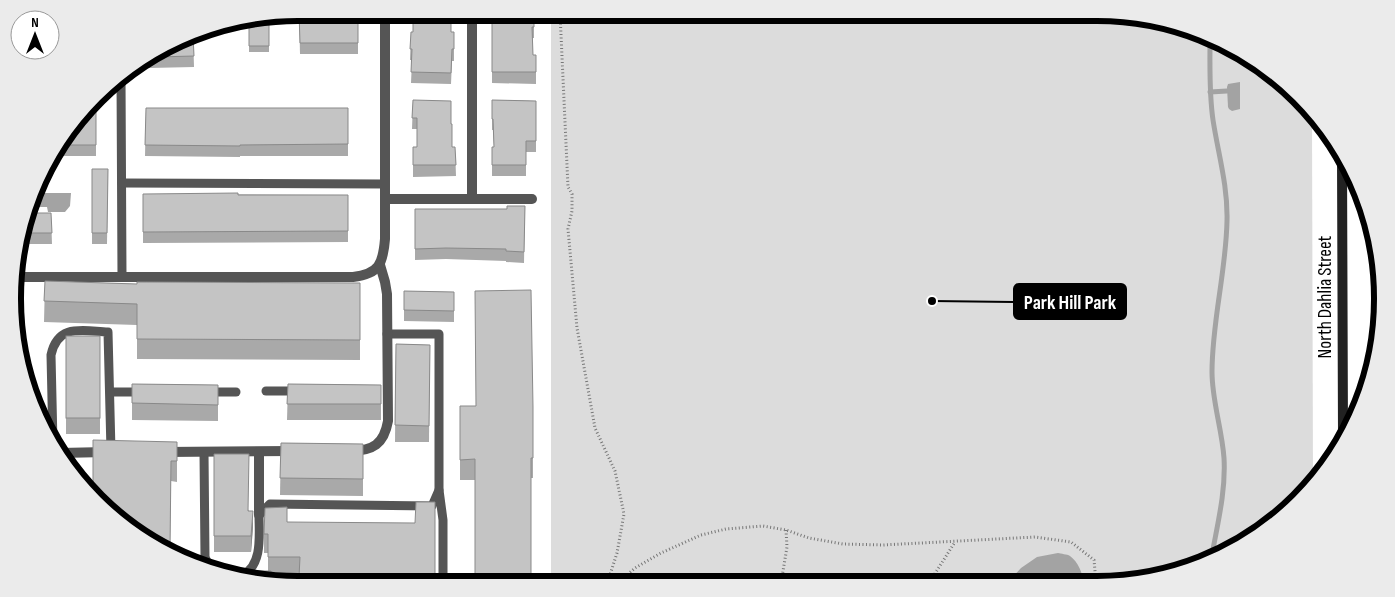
<svg xmlns="http://www.w3.org/2000/svg" width="1395" height="597" viewBox="0 0 1395 597" font-family="'Sofia Sans Condensed',sans-serif">
  <style>
    .green { fill: #dcdcdc }
    .water { fill: #a3a3a3 }
    .lines { fill: none; stroke-linecap: round; stroke-linejoin: round }
    .stream { stroke: #a3a3a3; stroke-width: 5 }
    .path { stroke: #777; stroke-width: 3; stroke-dasharray: 1 2.5; stroke-linecap: butt }
    .lane { stroke: #555; stroke-width: 9 }
    .street { stroke: #555; stroke-width: 10 }
    .secondary { stroke: #222; stroke-width: 10 }
    .wall { fill: #a9a9a9 }
    .shaded-wall { fill: #898989 }
    .building { fill: #c4c4c4; stroke: #898989 }
    .labels { text-anchor: middle; dominant-baseline: central; stroke-width: 4; stroke-linejoin: round; paint-order: stroke }
    .street-label { font-size: 19px; fill: #000; stroke: #fff }
    .rim { fill: none; stroke: #000; stroke-width: 6 }
    .leader { fill: none; stroke: #000; stroke-width: 2 }
    .callout-dot { fill: #000; stroke: #fff; stroke-width: 2 }
    .callout { fill: #000; stroke: #000; stroke-width: 2 }
    .callout-label { font-size: 20px; text-anchor: middle; font-weight: bold; fill: #fff }
  </style>
  <rect width="100%" height="100%" fill="#fff"/>
  <polygon class="green" points="551,13 1097,13 1189,28 1285,84 1312,119 1313,483 1271,525 1206,563 1134,582 551,584"/>
  <g class="water">
    <polygon points="1240,82 1240,109 1232,111 1229,109 1228,107 1227,87 1228,84"/>
    <polygon points="37,193 71,193 70,206 65,212 48,212 47,207 32,207"/>
    <path d="M 1058,553 C 1061,554 1067,554 1070,556 C 1078,562 1083,573 1083,582 L 1008,582 L 1021,568 L 1037,557 Z"/>
  </g>
  <g class="lines">
    <g class="stream">
      <path d="M 1210,40 C 1210,67 1209,93 1213,120 C 1218,153 1228,186 1227,221 C 1226,272 1212,321 1212,372 C 1212,401 1222,429 1224,458 C 1226,492 1217,526 1211,560"/>
      <polyline points="1210,92 1227,91"/>
    </g>
    <g class="path">
      <polyline points="560,13 568,187 572,194 572,211 568,229 577,328 595,428 615,471 624,514 617,553 607,584"/>
      <polyline points="781,583 787,547 786,530"/>
      <polyline points="929,583 955,542"/>
      <polyline points="617,584 635,568 661,553 701,535 726,529 763,526 786,530 809,538 843,544 883,545 1035,537 1071,542 1094,560 1096,582"/>
    </g>
    <g class="lane">
      <polyline points="121,77 122,277"/>
      <polyline points="122,183 385,184"/>
      <polyline points="266,391 300,391"/>
      <polyline points="110,392 142,392"/>
      <polyline points="207,392 236,392"/>
      <path d="M 53,444 L 51,355 C 58,323 83,331 108,332 L 111,451"/>
      <polyline points="204,452 205,557 209,566 215,571"/>
      <polyline points="439,490 443,520 443,584"/>
      <path d="M 243,575 C 263,564 259,535 259,515 L 270,504 L 432,506 L 439,490 L 439,334 L 387,334"/>
    </g>
    <g class="street">
      <polyline points="472,13 472,199"/>
      <polyline points="385,199 532,199"/>
      <path d="M 18,277 L 353,277 C 379,274 383,264 385,239 L 385,13"/>
      <path d="M 350,451 C 373,451 384,444 388,421 L 387,294 L 385,282 L 380,265"/>
      <polyline points="165,452 293,451"/>
      <polyline points="259,452 259,515"/>
      <polyline points="60,453 106,452"/>
    </g>
    <polyline class="secondary" points="1342,157 1343,436"/>
  </g>
  <g class="wall">
    <polygon points="299,12 358,12 358,54 300,54"/>
    <polygon points="410,12 454,12 454,14 451,14 451,32 454,32 454,61 452,61 451,84 411,83 412,60 410,60 411,32 413,32 413,15 410,15"/>
    <polygon points="492,12 534,12 534,38 532,38 533,55 536,55 536,84 492,83"/>
    <polygon points="269,17 269,52 249,52 249,21"/>
    <polygon points="193,35 194,67 149,68 149,61"/>
    <polygon points="96,100 96,156 51,156"/>
    <polygon points="413,100 451,124 452,147 455,147 456,176 413,177 413,147 417,147 417,129 412,129"/>
    <polygon points="492,100 536,101 536,152 526,152 526,176 492,176 492,147 494,147 493,130 492,130"/>
    <polygon points="146,108 348,108 348,156 240,156 240,157 145,156"/>
    <polygon points="92,169 108,169 107,244 92,244"/>
    <polygon points="143,194 348,195 348,242 143,243"/>
    <polygon points="525,206 524,263 506,262 506,261 446,259 415,260 415,209 507,209"/>
    <polygon points="29,213 51,213 52,244 18,244"/>
    <polygon points="45,281 137,284 360,283 360,360 137,359 137,325 44,322"/>
    <polygon points="404,291 454,292 454,322 404,321"/>
    <rect x="66" y="336" width="34" height="98"/>
    <polygon points="396,344 430,345 429,442 395,442"/>
    <polygon points="132,384 218,385 218,421 132,420"/>
    <polygon points="288,384 381,385 381,420 287,420"/>
    <polygon points="460,406 533,407 533,478 531,478 531,584 475,584 475,480 460,480"/>
    <polygon points="177,442 177,482 171,481 170,548 110,514 84,482 93,482"/>
    <polygon points="281,443 363,444 363,496 280,495"/>
    <polygon points="214,454 249,511 253,527 251,552 214,552"/>
    <polygon points="287,522 435,584 299,584 299,576 271,576 268,571 268,553 264,553 264,534"/>
  </g>
  <polygon class="shaded-wall" points="253,511 253,527 251,552 251,536"/>
  <g class="building">
    <polygon points="299,12 358,12 358,43 300,43"/>
    <polygon points="413,12 451,12 451,32 454,32 454,49 452,49 451,73 411,72 412,49 410,49 411,32 413,32"/>
    <polygon points="492,12 534,12 534,27 532,27 533,55 536,55 536,72 492,72"/>
    <polygon points="269,17 269,46 249,46 249,21"/>
    <polygon points="193,35 194,56 156,57"/>
    <polygon points="96,100 96,145 60,145"/>
    <polygon points="413,100 451,101 451,124 452,124 452,147 455,147 456,165 413,165 413,147 417,147 417,118 412,118"/>
    <polygon points="492,100 536,101 536,141 526,141 526,165 492,165 492,147 494,147 493,119 492,119"/>
    <polygon points="146,108 348,108 348,144 240,145 240,146 145,145"/>
    <polygon points="92,169 108,169 107,233 92,233"/>
    <polygon points="238,193 238,195 348,195 348,231 143,232 143,194"/>
    <polygon points="507,206 525,206 524,252 506,251 506,249 446,248 415,249 415,209 507,209"/>
    <polygon points="29,213 51,213 52,233 22,233"/>
    <polygon points="45,281 137,284 137,282 360,283 360,340 137,339 137,304 44,301"/>
    <polygon points="531,290 533,407 533,458 531,458 531,575 475,574 475,459 460,460 460,406 476,406 475,291"/>
    <polygon points="404,291 454,292 454,311 404,310"/>
    <polygon points="18,305 23,305 24,369 18,354"/>
    <rect x="66" y="336" width="34" height="82"/>
    <polygon points="396,344 430,345 429,426 395,425"/>
    <polygon points="132,384 218,385 218,405 132,403"/>
    <polygon points="288,384 381,385 381,404 287,404"/>
    <polygon points="93,440 177,442 177,461 171,461 170,548 114,516 114,512 109,512 84,482 93,482"/>
    <polygon points="281,443 363,444 363,479 280,478"/>
    <polygon points="214,454 249,454 248,511 253,511 251,536 214,536"/>
    <polygon points="416,502 435,502 435,584 415,584 415,579 299,577 300,557 268,557 268,534 264,534 265,508 287,507 287,522 415,523"/>
    <polygon points="218,571 271,571 271,580"/>
  </g>
  <g class="labels">
    <g class="street-label">
      <text transform="translate(1325 297) rotate(-90)">North Dahlia Street</text>
    </g>
  </g>
  <path d="M0 0H1395V597H0ZM298 21H1097A277 277 0 0 1 1374 298V299A277 277 0 0 1 1097 576H298A277 277 0 0 1 21 299V298A277 277 0 0 1 298 21Z" fill="#ebebeb" fill-rule="evenodd"/>
  <path class="rim" d="M298 21H1097A277 277 0 0 1 1374 298V299A277 277 0 0 1 1097 576H298A277 277 0 0 1 21 299V298A277 277 0 0 1 298 21Z"/>
  <path class="leader" d="M932 301L1014 302"/>
  <circle class="callout-dot" cx="932" cy="301" r="5"/>
  <rect class="callout" x="1014" y="284" width="112" height="35" rx="5"/>
  <g class="callout-label">
    <text x="1070" y="309">Park Hill Park</text>
  </g>
  <g transform="translate(35 35)"><circle r="24" fill="#ffffff" stroke="#999999"/>
  <path d="M0-4L9 19L0 12L-9 19Z" fill="#000000"/>
  <text y="-8" font-size="14" font-weight="bold" text-anchor="middle" fill="#000000">N</text>
  </g>
</svg>
